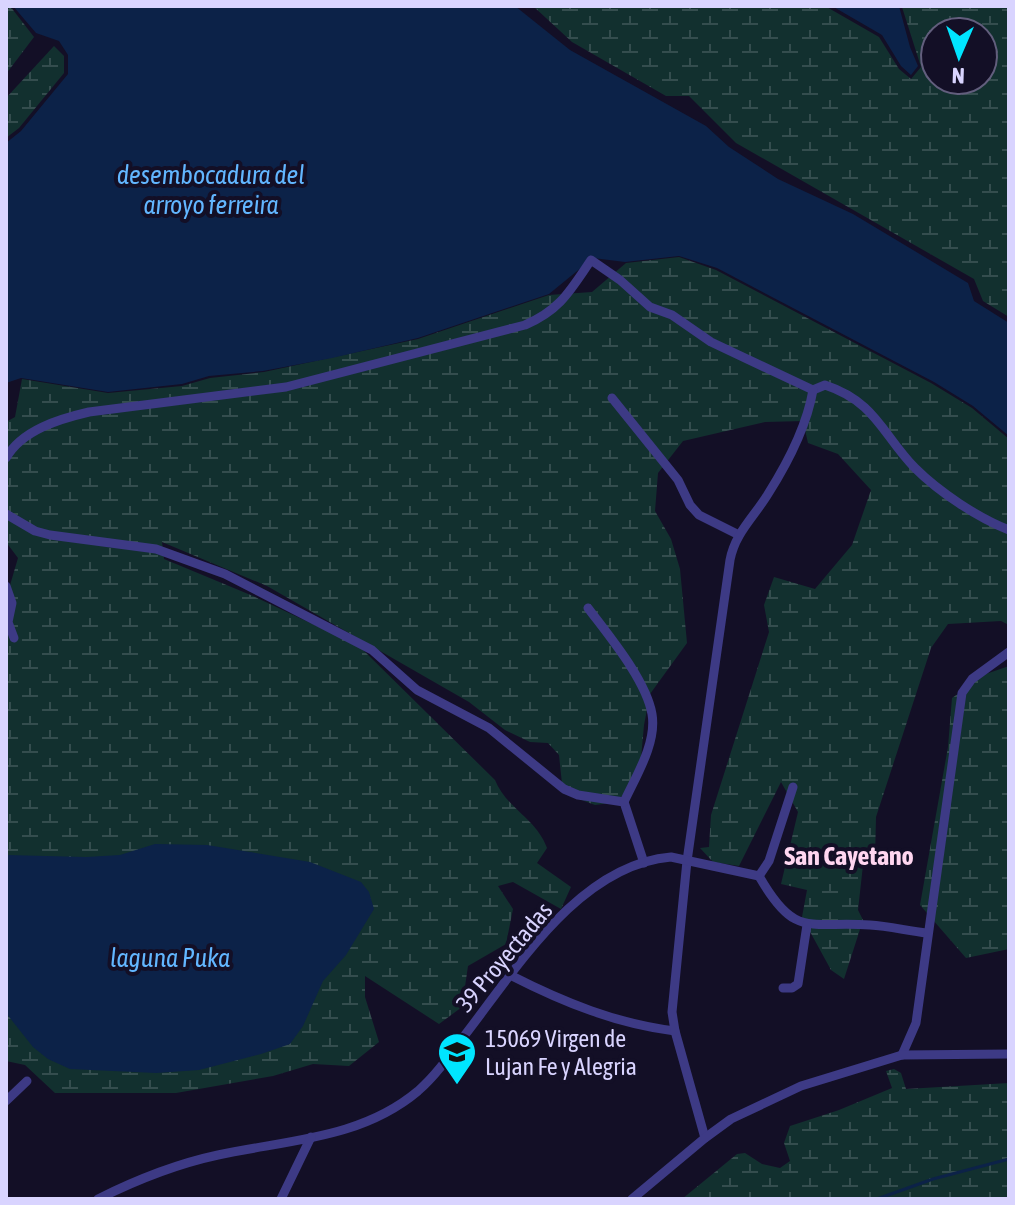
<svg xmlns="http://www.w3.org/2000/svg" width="1015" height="1205" viewBox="0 0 1015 1205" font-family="'Asap Condensed',sans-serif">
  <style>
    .wetland { fill: url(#wetland-marsh); fill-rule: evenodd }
    .water { fill: #0c2248 }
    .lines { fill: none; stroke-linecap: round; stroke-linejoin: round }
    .stream { stroke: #0c2248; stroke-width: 3 }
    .minor { stroke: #3d3a85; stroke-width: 9 }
    .labels { text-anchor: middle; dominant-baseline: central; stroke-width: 8; stroke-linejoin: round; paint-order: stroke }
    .street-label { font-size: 24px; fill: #d9d4ff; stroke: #130f26 }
    .poi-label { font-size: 24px; fill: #d9d4ff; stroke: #130f26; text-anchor: start }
    .water-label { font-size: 26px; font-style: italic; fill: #62b6ff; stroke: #130f26 }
    .neighbourhood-label { font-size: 26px; font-weight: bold; fill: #ffd6f0; stroke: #130f26 }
  </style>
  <defs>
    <pattern id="wetland-marsh" width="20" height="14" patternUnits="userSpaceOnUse" patternTransform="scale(2)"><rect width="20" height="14" fill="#12302f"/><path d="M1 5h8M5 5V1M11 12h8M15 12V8" fill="none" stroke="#344d4e"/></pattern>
  </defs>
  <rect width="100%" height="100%" fill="#130f26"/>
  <g class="wetland">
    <polygon points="6,6 10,6 34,37 6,74"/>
    <path d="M 533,6 L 825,6 L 879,37 L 899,69 L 911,79 L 921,67 L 902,7 L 1009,6 L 1009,317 L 983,301 L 974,279 L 736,143 L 689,96 L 666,96 L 572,42 ZM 983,32 L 983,80 L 935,80 L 935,32 Z"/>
    <polygon points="54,46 64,56 64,73 19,128 6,138 6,98"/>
    <path d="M 679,257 L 716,270 L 931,383 L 972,408 L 1009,439 L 1009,625 L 1001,621 L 948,624 L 931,648 L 876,817 L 875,858 L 863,865 L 858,910 L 863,920 L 844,979 L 831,970 L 802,917 L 807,890 L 781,884 L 798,812 L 781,782 L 739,866 L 713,862 L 700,848 L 709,847 L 711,815 L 769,632 L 764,605 L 774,577 L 815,589 L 852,545 L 871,490 L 838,454 L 808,443 L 803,421 L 765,422 L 683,441 L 658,473 L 655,511 L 671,539 L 680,569 L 687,643 L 650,694 L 644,725 L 640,769 L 618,802 L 595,805 L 563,793 L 559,755 L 548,743 L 530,742 L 505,730 L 469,702 L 267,586 L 162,542 L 164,559 L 253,596 L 359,646 L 495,780 C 506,808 537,819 547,848 L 537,863 L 571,887 L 561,909 L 513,882 L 498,886 L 513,909 L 506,944 L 468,966 L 462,1007 L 439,1024 L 365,976 L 365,997 L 379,1042 L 349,1066 L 313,1064 L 273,1076 L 176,1093 L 55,1093 L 25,1065 L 6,1061 L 6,599 L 18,558 L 6,542 L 6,422 L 15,417 L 22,379 L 108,393 L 182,386 L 210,378 L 264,372 L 418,339 L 549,295 L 592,292 L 626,263 Z"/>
    <polygon points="1009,666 1009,949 966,958 920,905 948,747 952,698 986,674"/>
    <polygon points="894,1069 901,1073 906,1089 1009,1083 1009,1199 682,1199 737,1154 745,1153 762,1164 780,1168 790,1161 784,1143 790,1126 839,1110 892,1088 886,1071"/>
  </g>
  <g class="water">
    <polygon points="13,6 515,6 570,50 706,126 729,147 778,179 853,214 968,283 974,301 1009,323 1009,436 973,406 934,382 717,268 679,256 625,262 593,258 549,294 418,338 332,358 263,371 209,376 182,384 108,392 21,378 6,383 6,143 21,131 68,74 68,55 59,41 36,33"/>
    <polygon points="832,6 899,6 910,47 918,66 911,75 901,66 882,35"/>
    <polygon points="155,844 207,845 310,862 361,882 369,892 374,909 346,955 323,981 303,1026 290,1044 261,1054 199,1070 156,1073 70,1069 48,1059 33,1047 6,1013 6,855 86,857 120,855"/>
  </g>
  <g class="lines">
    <polyline class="stream" points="877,1199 933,1179 1009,1159"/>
    <g class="minor">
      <path d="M 813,390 L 825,385 C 876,402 882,434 915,468 C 939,492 978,518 1009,530"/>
      <polyline points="612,398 678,480 690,505 699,515 739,535"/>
      <path d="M 6,458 C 22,430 59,419 89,412 L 286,387 L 525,325 C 560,310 570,291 591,260 L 620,280 L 650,307 L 672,315 L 711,342 L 813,390"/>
      <polyline points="6,514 35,531 50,535 156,549 225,574 372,650 417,690 489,728 564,789 578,795 624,802 644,863"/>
      <polyline points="6,586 12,603 8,622 14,638"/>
      <path d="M 588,608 C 609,636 646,680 652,714 C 657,743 636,776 624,802"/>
      <path d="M 759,876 C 795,939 808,921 870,925 C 889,926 908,931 927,933"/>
      <path d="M 512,976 C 563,1002 617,1024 675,1031"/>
      <polyline points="783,988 792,988 798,984 807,925"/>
      <polyline points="902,1055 916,1023 962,693 972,679 1009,652"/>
      <polyline points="6,1101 27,1081"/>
      <path d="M 705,1138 L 675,1031 L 672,1012 L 687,861 L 730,560 C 735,533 754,517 768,494 C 787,464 807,425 813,390"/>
      <path d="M 98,1199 C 136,1180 176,1164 218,1155 C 287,1140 361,1139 418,1091 C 435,1076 448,1058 461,1040 C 514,973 577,865 671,857 L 759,876 L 769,861 L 793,787"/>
      <polyline points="281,1199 311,1137"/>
      <polyline points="632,1199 705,1138 731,1119 801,1086 902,1055 1009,1054"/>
    </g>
  </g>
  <defs>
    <symbol id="school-pin" viewBox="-11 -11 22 30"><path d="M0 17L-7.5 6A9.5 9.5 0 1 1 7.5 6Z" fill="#00e5ff" stroke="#130f26"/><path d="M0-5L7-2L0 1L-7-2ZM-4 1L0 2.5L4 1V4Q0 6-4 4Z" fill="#111"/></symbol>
  </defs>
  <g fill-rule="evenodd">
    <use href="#school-pin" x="435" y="1030" width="44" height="60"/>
  </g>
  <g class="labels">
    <g class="street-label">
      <text transform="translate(504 957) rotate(-50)">39 Proyectadas</text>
    </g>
    <g class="poi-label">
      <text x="485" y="1038">15069 Virgen de<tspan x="485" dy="28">Lujan Fe y Alegria</tspan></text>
    </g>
    <g class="water-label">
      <text x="211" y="175">desembocadura del<tspan x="211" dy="30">arroyo ferreira</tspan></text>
      <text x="170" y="958">laguna Puka</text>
    </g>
    <g class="neighbourhood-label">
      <text x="849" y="856">San Cayetano</text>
    </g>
  </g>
  <rect width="1015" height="1205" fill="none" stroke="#d9d4ff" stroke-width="16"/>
  <g transform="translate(959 56) rotate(182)"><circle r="38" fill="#130f26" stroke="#625e7d" stroke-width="2"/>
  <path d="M0-6L14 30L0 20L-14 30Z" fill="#00e5ff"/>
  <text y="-12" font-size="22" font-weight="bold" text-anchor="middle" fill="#d9d4ff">N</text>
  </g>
</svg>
